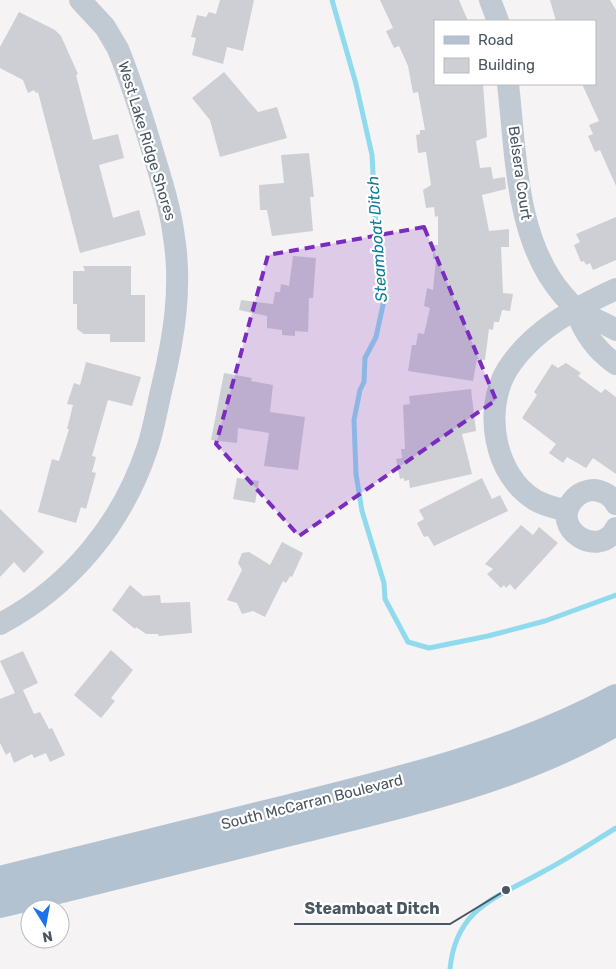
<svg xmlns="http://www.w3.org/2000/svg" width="616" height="969" viewBox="0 0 616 969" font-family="Rubik,sans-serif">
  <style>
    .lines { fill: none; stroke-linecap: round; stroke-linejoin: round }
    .stream { stroke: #90daee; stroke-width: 5 }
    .building { fill: #cdcfd5 }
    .minor { stroke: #c1cad2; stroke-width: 22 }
    .major { stroke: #b3c2d1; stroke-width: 28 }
    .marked { fill: #7b2cbf; fill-opacity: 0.2; stroke: #7b2cbf; stroke-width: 4; stroke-dasharray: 10 6; stroke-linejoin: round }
    .labels { text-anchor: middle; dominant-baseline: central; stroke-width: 4.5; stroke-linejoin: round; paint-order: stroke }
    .street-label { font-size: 15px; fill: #4a5661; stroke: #fff }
    .water-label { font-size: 16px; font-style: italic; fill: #0c7c9b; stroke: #fff }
    .leader { fill: none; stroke: #4a5661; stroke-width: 2 }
    .callout-dot { fill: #4a5661; stroke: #fff; stroke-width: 2 }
    .callout-label { font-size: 16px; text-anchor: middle; font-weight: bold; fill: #4a5661; stroke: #fff; stroke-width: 4.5; stroke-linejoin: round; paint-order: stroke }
  </style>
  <rect width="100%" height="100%" fill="#f5f3f3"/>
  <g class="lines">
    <g class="stream">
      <polyline points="332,0 356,84 372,155 376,229 383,282 383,305 376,337 365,358 364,382 360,390 354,420 356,474 362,511 384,583 385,599 408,642 429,648 488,636 545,621 616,595"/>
      <path d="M 450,969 C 456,906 499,897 546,870 C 570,857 593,842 616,828"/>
    </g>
  </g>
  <g class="building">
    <polygon points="220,0 254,0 243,51 227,47 223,64 192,55 196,38 191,37 197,15 206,17 209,12 216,14"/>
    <polygon points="380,0 459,0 468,21 435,21 435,84 483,84 487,137 476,141 480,168 491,167 493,179 505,177 506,189 482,195 489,231 509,229 509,247 501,247 503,293 513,294 510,311 502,310 499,322 494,322 493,330 489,329 485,360 477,359 473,381 408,371 412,345 416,345 418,333 424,334 430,308 424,306 427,288 433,290 436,259 433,259 433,245 438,245 438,216 435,217 434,207 426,208 423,190 431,185 426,152 418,153 416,135 420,134 420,130 425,130 418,92 413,93 408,66 399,46 394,48 386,31 393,28"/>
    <polygon points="550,0 610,0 616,10 616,186 600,150 595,152 588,136 593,134 589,125 599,121 582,84 595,84 595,21 556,21"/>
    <polygon points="19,12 55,30 61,36 78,74 76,75 93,140 118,134 124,158 99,165 113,218 139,210 146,235 80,253 38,92 36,93 34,90 28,93 23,80 0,68 0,47"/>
    <polygon points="224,72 258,112 277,107 287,138 220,157 210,120 192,98"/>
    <polygon points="309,153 314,197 310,197 313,231 272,236 267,210 260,210 259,185 284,183 281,155"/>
    <polygon points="616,217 616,260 593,270 590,263 586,265 584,261 581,262 574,245 580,242 576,234"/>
    <polygon points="293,256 316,258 313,298 309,298 308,332 295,331 295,336 282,335 282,330 267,328 267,316 239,310 241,300 273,304 275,292 280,292 281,284 289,286"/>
    <polygon points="83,266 131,266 131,295 145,295 145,342 110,342 110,334 84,334 77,329 77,304 73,304 73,271 85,271"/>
    <polygon points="86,362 141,377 132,406 108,400 92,456 96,457 92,472 96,473 86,509 81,507 76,523 38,512 52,459 59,461 69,429 67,429 73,405 67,404 74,383 80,385"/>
    <polygon points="566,363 581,373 578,376 601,393 605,389 616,397 616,474 593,458 586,468 567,457 563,463 549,453 556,444 522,418 537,395 534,392 552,364 558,368"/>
    <polygon points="224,373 252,378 251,381 273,385 270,412 305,417 298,470 264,466 269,433 238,428 237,443 211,440"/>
    <polygon points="471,389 476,431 462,434 472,474 410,488 409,480 404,481 404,478 400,479 396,459 402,458 401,449 405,449 403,405 410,404 409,396"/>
    <polygon points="237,478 259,481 255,503 233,499"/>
    <polygon points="482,478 492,499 500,495 508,511 434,546 428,536 424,537 417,523 424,519 419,510"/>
    <polygon points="0,509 44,552 24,573 14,562 0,577"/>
    <polygon points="521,525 533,535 539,527 558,543 515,590 510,584 506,588 504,585 501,588 487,574 493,569 485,564"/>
    <polygon points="282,542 303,553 292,577 290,576 286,583 283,581 265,617 253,611 242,614 237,603 227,600 242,570 238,563 242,553 249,552 270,565"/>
    <polygon points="130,585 143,596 160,595 161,603 190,602 192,633 159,636 158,634 146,634 136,627 135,629 112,610"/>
    <polygon points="111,650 133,670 111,698 115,701 101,718 74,695"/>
    <polygon points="23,651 38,683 23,690 34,714 40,712 49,729 52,728 65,755 50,762 46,753 34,758 32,754 14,763 10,752 6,755 0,743 0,699 15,693 0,661"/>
  </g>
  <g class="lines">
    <g class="minor">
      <polyline points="490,0 498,21"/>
      <path d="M 508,84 C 516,152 515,240 563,295 C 567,299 571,305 576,309 C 588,317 603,322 616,330"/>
      <path d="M 575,308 C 583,332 595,350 616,364"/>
      <path d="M 616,504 C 612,496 603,491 594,490 C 586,490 578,494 573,500 C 549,528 599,561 616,528"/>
      <path d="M 567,511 C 557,508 545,506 535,500 C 494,475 483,410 507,370 C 532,330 575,308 616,289"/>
      <path d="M 0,624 C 70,587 122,524 147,449 C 154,429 157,407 162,387 C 174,337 182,288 174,237 C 170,206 160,176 151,146 C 141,113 131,81 118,49 L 105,27 L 80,0"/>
    </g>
    <g class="major">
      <path d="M 0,880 C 97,856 194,832 290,808 C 402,780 514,753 616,698"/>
      <path d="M 0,904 C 97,881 194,856 290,832 C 401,805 516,780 616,722"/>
    </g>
  </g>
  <path class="marked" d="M 424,227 L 496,400 L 299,536 L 216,444 L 268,255 Z"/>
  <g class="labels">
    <g class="street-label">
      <text transform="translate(147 141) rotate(73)">West Lake Ridge Shores</text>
      <text transform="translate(520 173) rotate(82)">Belsera Court</text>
      <text transform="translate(312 802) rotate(-14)">South McCarran Boulevard</text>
    </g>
    <g class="water-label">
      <text transform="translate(377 239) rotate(-94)">Steamboat Ditch</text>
    </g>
  </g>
  <path class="leader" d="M506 890L450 924H294"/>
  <circle class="callout-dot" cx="506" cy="890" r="5"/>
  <g class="callout-label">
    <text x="372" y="914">Steamboat Ditch</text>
  </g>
  <rect x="434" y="20" width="162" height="65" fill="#ffffff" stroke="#b7bbc0"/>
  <rect x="444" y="36" width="25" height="8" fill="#b3c2d1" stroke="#b7bbc0"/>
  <text x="478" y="45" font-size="15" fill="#4a5661">Road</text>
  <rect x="444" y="58" width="25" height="15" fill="#cdcfd5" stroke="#b7bbc0"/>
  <text x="478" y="70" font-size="15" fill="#4a5661">Building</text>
  <g transform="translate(45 924) rotate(169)"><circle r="24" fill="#ffffff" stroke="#b7bbc0"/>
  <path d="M0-4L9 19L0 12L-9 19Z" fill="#1a73e8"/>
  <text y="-8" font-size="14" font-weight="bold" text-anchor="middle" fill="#4a5661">N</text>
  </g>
</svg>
